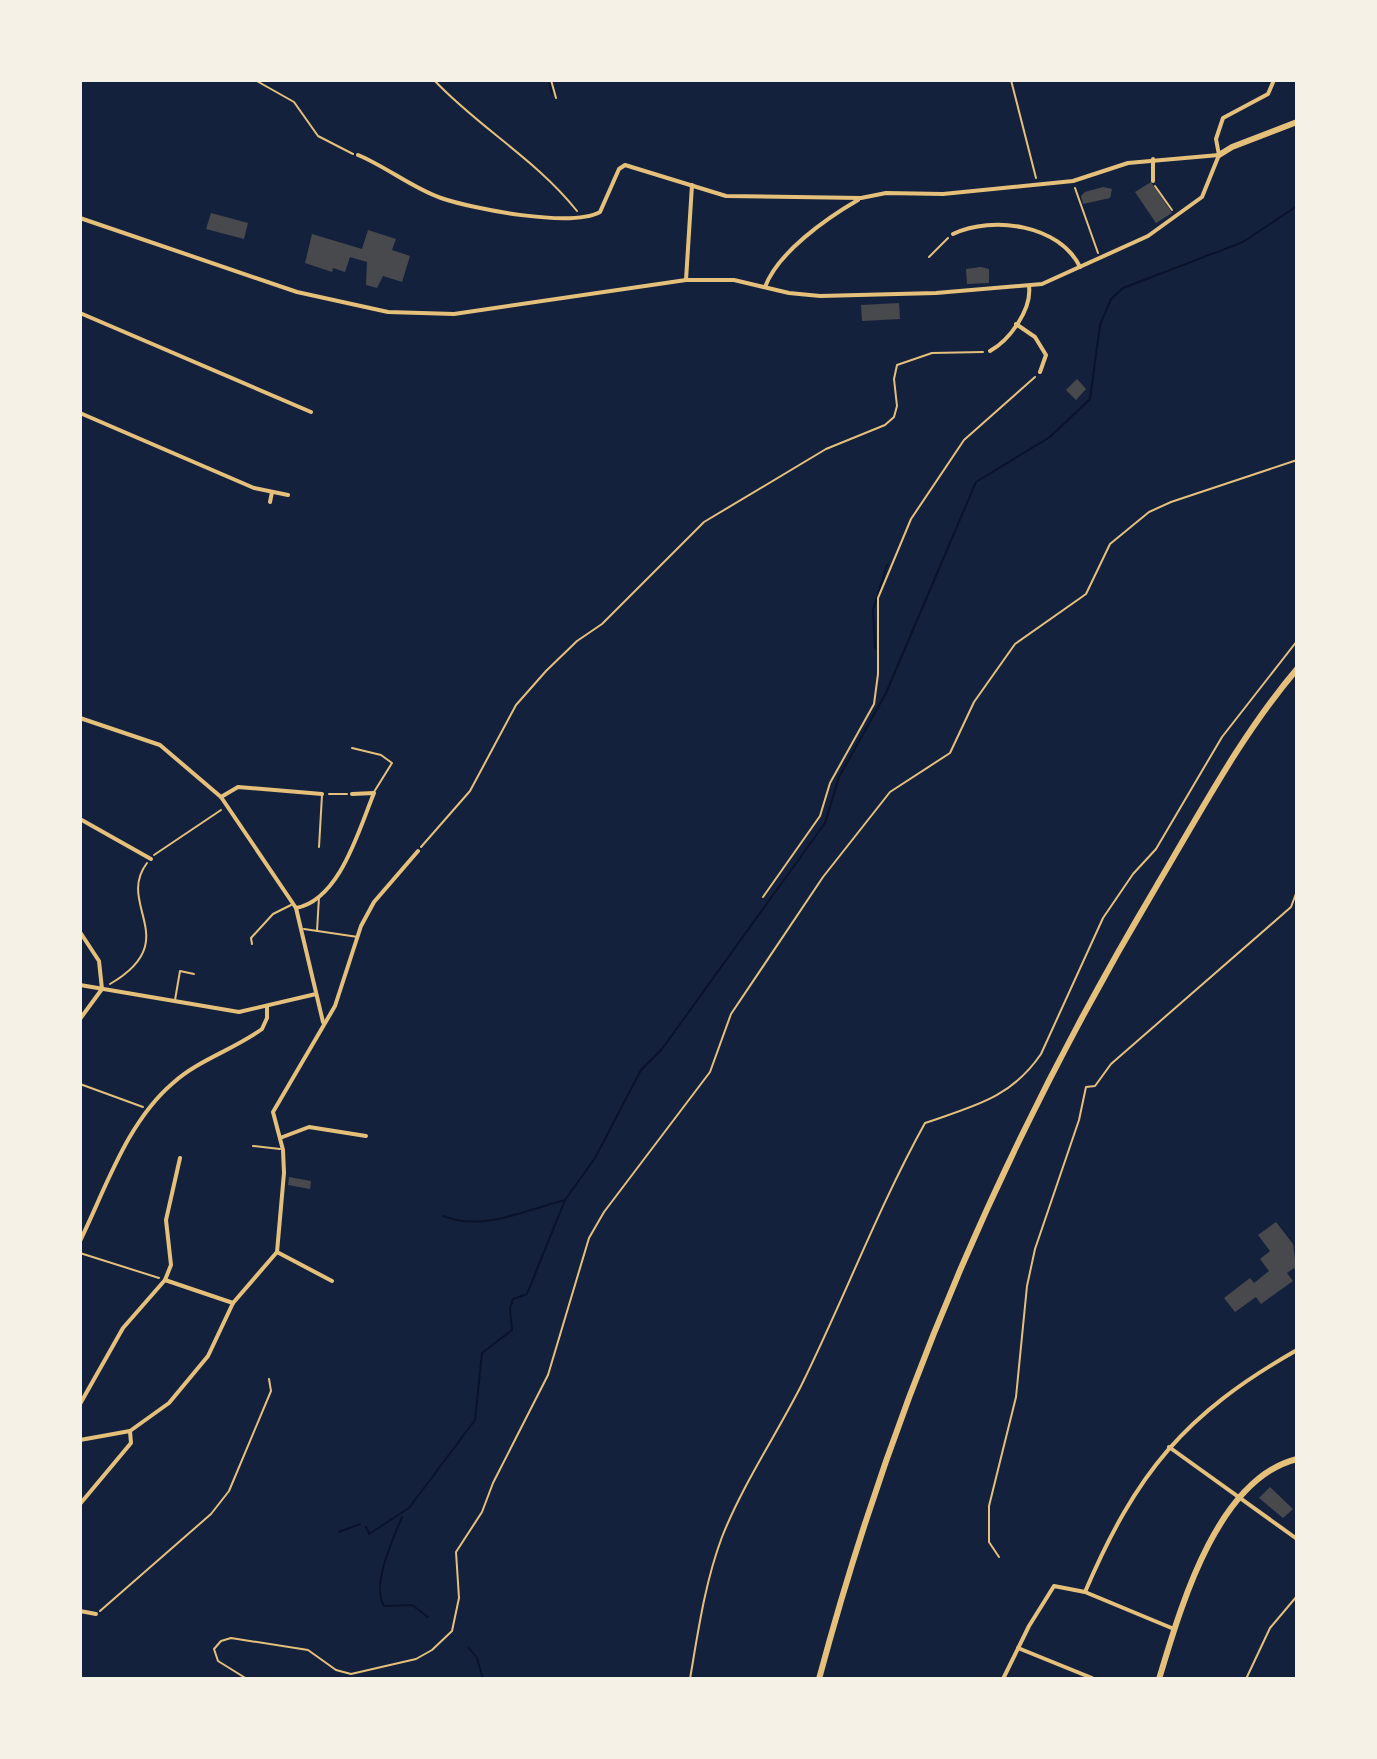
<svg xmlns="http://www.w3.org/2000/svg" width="1377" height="1759" viewBox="0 0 1377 1759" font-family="Commissioner,sans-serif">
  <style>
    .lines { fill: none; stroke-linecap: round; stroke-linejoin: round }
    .stream { stroke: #0b132b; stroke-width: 2 }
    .building { fill: #48494c }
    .path { stroke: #e5c07b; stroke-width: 2 }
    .service { stroke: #e5c07b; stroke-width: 2 }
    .minor { stroke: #e5c07b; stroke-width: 4 }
    .tertiary { stroke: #e5c07b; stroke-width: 6 }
    .secondary { stroke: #e5c07b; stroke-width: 6 }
  </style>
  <rect width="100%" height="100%" fill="#14213d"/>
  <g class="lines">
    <g class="stream">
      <polyline points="549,80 552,94"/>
      <polyline points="875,648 873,610 887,565"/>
      <path d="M 443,1216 C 483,1232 525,1210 565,1200"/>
      <path d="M 402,1517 C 393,1539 371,1586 384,1606 L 412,1605 L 428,1617"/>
      <polyline points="366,1527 369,1534 409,1508 475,1420 482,1353 512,1330 510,1308 513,1299 527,1294 565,1200 595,1158 641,1070 662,1049 825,823 839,777 886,693 976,482 1050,437 1090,399 1100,325 1111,299 1123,288 1243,242 1297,206"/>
      <polyline points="339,1532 360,1524"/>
      <polyline points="469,1648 477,1658 483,1679"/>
    </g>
  </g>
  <g class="building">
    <polygon points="1151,182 1172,213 1156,223 1135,192"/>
    <polygon points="1103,187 1112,189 1110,198 1083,204 1081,196 1085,192"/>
    <polygon points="211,213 248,223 244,239 206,229"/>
    <polygon points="368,230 396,239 392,250 410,256 402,282 383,276 377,288 366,285 367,262 350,257 345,272 333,268 332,272 305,263 312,234 362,249"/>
    <polygon points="981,267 989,269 989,283 967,284 966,269"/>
    <polygon points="899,303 900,319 862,321 861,305"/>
    <polygon points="1077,379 1086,389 1076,400 1066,390"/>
    <polygon points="289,1177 311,1181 310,1189 288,1185"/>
    <polygon points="1276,1222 1293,1244 1297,1273 1294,1268 1287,1273 1293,1281 1261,1304 1256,1297 1235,1312 1224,1298 1250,1278 1254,1283 1269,1271 1260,1259 1270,1251 1258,1235"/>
    <polygon points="1270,1487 1293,1509 1283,1518 1259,1498"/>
  </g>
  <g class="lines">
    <g class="path">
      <polyline points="255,80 294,102 318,136 353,154"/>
      <path d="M 434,80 C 478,127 537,160 577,211"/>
      <polyline points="551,80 556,98"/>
      <polyline points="1011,80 1036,178"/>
      <polyline points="1155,186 1172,210"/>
      <polyline points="1075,188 1098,253"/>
      <polyline points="929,257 948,238"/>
      <polyline points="329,794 347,794"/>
      <polyline points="421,847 470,791 516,705 546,671 577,641 602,624 704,522 826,449 885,425 894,417 897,406 894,379 897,365 932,353 983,352"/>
      <polyline points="154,855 221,810"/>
      <polyline points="763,897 820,816 830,783 874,704 878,674 878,598 911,519 964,440 1035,377"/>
      <path d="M 110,984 C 185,940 115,905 147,863"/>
      <polyline points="80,1084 143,1107"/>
      <polyline points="80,1253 159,1278"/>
      <polyline points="999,1557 989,1542 989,1506 1016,1397 1027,1286 1035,1249 1079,1120 1086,1087 1095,1086 1111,1064 1291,907 1297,891"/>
      <polyline points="100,1611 211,1514 229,1491 271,1391 269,1379"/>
      <polyline points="247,1679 218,1661 214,1649 221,1641 231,1638 308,1650 336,1670 351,1674 416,1659 432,1650 452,1631 459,1598 456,1552 482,1512 493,1483 548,1375 589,1238 604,1212 710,1072 731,1014 823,877 890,792 950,753 974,702 1015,644 1086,594 1110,544 1149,512 1171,502 1297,460"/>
      <path d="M 690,1679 C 698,1632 705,1582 722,1537 C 743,1484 775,1437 801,1386 C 844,1299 878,1208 925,1123 C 974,1106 1011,1098 1041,1054 L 1103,918 L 1133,874 L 1156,849 L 1222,737 L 1297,641"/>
      <polyline points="1246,1679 1270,1628 1297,1596"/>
    </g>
    <g class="service">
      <polyline points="352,748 381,755 392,763 374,792"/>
      <polyline points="319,847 322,795"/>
      <polyline points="304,929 358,937"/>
      <polyline points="317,931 319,897"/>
      <polyline points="252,944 251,938 273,914 291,905"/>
      <polyline points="175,1000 180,971 194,974"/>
      <polyline points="253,1146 280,1149"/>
    </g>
    <g class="minor">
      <path d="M 358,155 C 387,167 412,188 441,198 C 473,209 571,228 600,212 L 619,169 L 625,165 L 726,196 L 861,198 L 886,193 L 943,194 L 1073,181 L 1128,163 L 1219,155"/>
      <polyline points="1219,155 1216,139 1223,118 1268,94 1274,80"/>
      <polyline points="1153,181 1153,159"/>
      <polyline points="80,218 297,292 388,312 454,314 686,280 734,280 789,293 820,296 936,293 1042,284 1148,236 1202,197 1219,155"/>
      <path d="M 953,234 C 993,215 1060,225 1080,267"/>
      <polyline points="686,280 692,185"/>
      <path d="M 765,287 C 778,252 827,218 858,200"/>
      <polyline points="80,313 311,412"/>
      <polyline points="1016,324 1035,337 1046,355 1040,372"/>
      <path d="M 990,351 C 1010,340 1032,309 1029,286"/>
      <polyline points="80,413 254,488 288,495"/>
      <polyline points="270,502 272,492"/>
      <polyline points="80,718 160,745 221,797 296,908 323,1022"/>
      <polyline points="221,797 238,787 322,794"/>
      <polyline points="80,819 151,859"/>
      <path d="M 296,908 C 340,900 359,829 374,793 L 352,794"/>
      <polyline points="80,932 99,961 102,989"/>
      <polyline points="80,985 239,1012 316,994"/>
      <polyline points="80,1019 102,989"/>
      <polyline points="280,1138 309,1127 366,1136"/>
      <path d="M 80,1241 C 106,1188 127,1122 173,1083 C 198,1060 235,1049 262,1029 L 267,1018 L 267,1006"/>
      <polyline points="277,1252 332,1281"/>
      <polyline points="165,1280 233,1303"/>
      <polyline points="80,1404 123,1328 165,1280 171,1265 166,1220 180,1158"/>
      <polyline points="80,1440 130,1431 169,1403 208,1356 233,1303 277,1252 284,1173 283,1150 273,1112 335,1006 361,926 374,902 418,851"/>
      <polyline points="1169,1447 1297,1539"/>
      <polyline points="80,1504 131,1443 130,1431"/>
      <path d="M 1085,1592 C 1136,1473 1184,1414 1297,1350"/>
      <polyline points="80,1611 96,1614"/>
      <polyline points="1018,1648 1092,1678"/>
      <polyline points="1003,1679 1029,1626 1054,1586 1085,1592 1174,1629"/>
    </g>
    <g class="tertiary">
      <polyline points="1219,155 1232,147 1297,122"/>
      <path d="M 1159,1679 C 1180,1610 1216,1479 1297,1459"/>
    </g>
    <path class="secondary" d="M 819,1679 C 895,1395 1006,1139 1156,887 C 1200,813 1241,735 1297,669"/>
  </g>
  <rect width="1377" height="1759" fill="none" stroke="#f6f1e7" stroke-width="164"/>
</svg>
